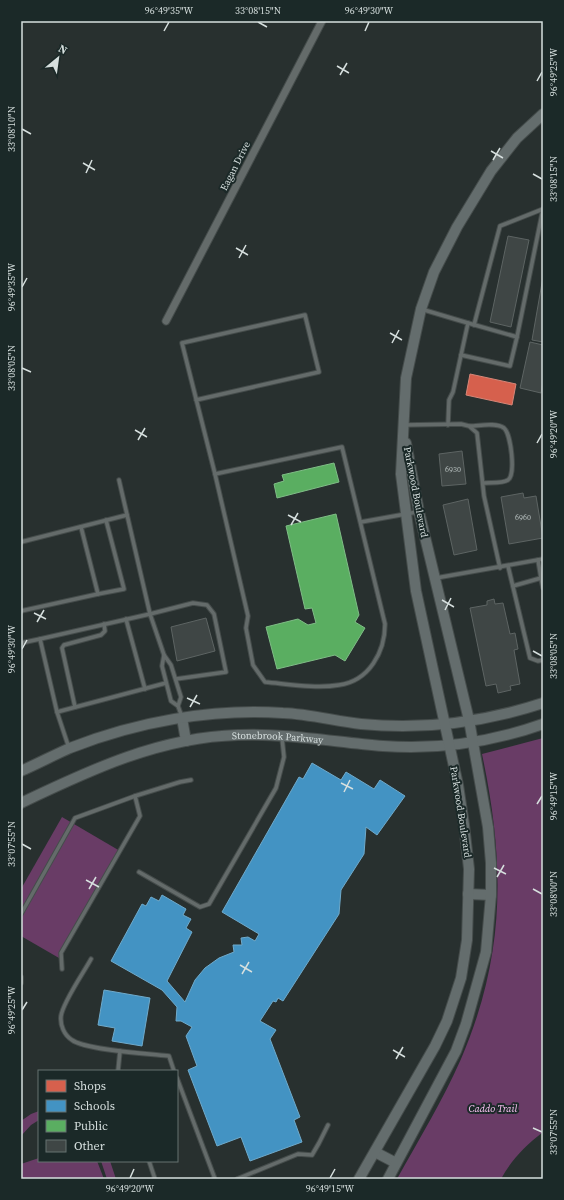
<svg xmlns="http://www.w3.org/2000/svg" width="564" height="1200" viewBox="0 0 564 1200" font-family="'Source Serif 4',serif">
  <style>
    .green { fill: #693c66 }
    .shops { fill: #d6604d; stroke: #d68678 }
    .schools { fill: #4393c3; stroke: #6faacb }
    .public { fill: #5aae61; stroke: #7fbd86 }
    .building { fill: #3f4645; stroke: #5d6463 }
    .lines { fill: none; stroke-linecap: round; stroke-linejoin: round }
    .service-casing { stroke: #454c4b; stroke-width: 5.5 }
    .minor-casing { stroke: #454c4b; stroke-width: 9 }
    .secondary-casing { stroke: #454c4b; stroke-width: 12 }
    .service { stroke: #646b6a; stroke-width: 3.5 }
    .minor { stroke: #646b6a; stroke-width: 7 }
    .secondary { stroke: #646d6d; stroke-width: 10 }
    .ticks { fill: none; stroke: #d6dfde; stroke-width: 1.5 }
    .labels { text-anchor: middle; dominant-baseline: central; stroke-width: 4; stroke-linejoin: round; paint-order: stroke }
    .number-label { font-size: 8px; fill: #b0b9b8 }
    .street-label { font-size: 10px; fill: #d6dfde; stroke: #1b2928 }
    .park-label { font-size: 10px; font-style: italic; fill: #fdc4f6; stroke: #1b2928 }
    .neatline { fill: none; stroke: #d6dfde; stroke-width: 1.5 }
    .ticks-label { font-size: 10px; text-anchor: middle; fill: #d6dfde }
  </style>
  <rect width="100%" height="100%" fill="#28302f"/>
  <g class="green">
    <path d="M 543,738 L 543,1132 C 525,1146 512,1159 501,1179 L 397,1179 C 419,1139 443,1100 461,1059 C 506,954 505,863 482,754 Z"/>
    <polygon points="62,817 120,851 59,958 21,936 21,889"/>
    <polygon points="39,1111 39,1120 31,1125 21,1136 21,1121 31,1114"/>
    <polygon points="39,1158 39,1161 97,1161 104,1179 21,1179 21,1164"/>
    <polygon points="101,1161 110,1161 116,1179 107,1179"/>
  </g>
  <polygon class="shops" points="470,374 516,384 512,405 466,395"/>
  <g class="schools">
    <polygon points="312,763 341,780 346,772 374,789 380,780 405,796 377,835 366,827 364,854 341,890 339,914 283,1001 278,998 276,1002 273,1001 260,1021 276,1030 270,1039 300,1117 294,1120 302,1142 250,1161 241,1137 217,1146 188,1070 197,1066 186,1036 192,1027 181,1021 176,1021 177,1007 162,990 111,961 142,904 146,906 151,897 159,901 162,895 186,909 183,915 191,919 186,928 192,932 167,981 185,1002 195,980 205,968 219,958 234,952 233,945 242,945 241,938 248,937 255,941 259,934 222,912 299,777 303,779"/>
    <polygon points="104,990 150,998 142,1046 112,1041 115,1028 98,1025"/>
  </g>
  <g class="public">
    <polygon points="334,463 339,482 277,498 274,484 284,481 282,475"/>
    <polygon points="336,514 359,615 355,622 365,628 345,661 335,655 277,669 266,627 298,619 308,625 316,623 312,608 305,609 286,526"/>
  </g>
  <g class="building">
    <polygon points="508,236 529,240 511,327 490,322"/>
    <polygon points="543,277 543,342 532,340"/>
    <polygon points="530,342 543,345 543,382 541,393 520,388"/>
    <polygon points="462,451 466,484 442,486 439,454"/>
    <polygon points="523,493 524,498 536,496 543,538 509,544 501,497"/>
    <polygon points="468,499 477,550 454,555 443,505"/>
    <polygon points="494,599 495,604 503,603 510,634 515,633 518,649 514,650 520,684 510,686 511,690 498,693 496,684 486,686 470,608 487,605 487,601"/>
    <polygon points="206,618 215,651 177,661 171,627"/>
  </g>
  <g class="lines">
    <defs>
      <g id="service">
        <polyline points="421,309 468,323 453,392 449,400 448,425"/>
        <polyline points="468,323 517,337 543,209"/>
        <polyline points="474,325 500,226 543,209"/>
        <polyline points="461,355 510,366 517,337"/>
        <polyline points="196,400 319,372 305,315 182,343 215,474"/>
        <polyline points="404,425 461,424 469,426 477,433 484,496 500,568"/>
        <path d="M 470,426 C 479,426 496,422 504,428 C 511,434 516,475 508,480 C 502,484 490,482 483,483"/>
        <path d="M 342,447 L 385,624 C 385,652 369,681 339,685 C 316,689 288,684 265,682 L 253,665 L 246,628 L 248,616 L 215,474 Z"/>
        <polyline points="119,480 150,614 193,603 207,605 214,614 226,672 176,679"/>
        <polyline points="361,522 417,512"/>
        <polyline points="21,542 127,515"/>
        <polyline points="508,566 530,658 538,661 543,660"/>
        <polyline points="436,578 543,559"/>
        <polyline points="543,578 541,578 543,588"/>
        <polyline points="513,586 541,578 538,560"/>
        <polyline points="98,594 124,589 106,520"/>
        <polyline points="21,611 98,594 81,527"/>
        <polyline points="126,619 145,689"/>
        <polyline points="21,643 40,639"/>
        <polyline points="178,706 171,701 162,666 164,655 171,665 181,697 178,706 182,717"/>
        <polyline points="75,707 62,648 64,645 101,635 105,631 104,624"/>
        <polyline points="57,712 166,683"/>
        <polyline points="69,748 57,712 40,639 150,614 164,655"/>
        <polyline points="139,872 200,907 209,904 276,788 284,757 282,738"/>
        <polyline points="21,914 75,818 135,796"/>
        <path d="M 91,959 C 84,972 63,1002 61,1016 C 60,1025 64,1035 72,1040 C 85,1050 150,1054 169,1056 L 174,1071"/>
        <polyline points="62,969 61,953 140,816 135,796 180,782 191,780"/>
        <polyline points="21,977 21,983"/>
        <polyline points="118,1071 120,1051"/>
        <polyline points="177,1078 215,1179"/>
        <polyline points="149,1161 155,1179"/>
        <polyline points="237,1179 298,1154 312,1155 319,1143 328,1125"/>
      </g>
      <polyline id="minor" points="166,321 322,21"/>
      <g id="secondary">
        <polyline points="182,718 186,741"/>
        <path d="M 21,771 C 37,764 54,755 70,748 C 136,722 212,708 283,713 C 309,714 335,721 361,724 C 422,730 485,722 543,703"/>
        <path id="s1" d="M 21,803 C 90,770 160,737 238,735 C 287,733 334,742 383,746 C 437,750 492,742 543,724"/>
        <polyline points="468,894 491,895"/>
        <polyline points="375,1152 396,1163"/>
        <polyline points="359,1179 435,1046 447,1021 461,978 467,940 469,869 464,825 458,785 416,591 401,474 406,378 421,309 434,272 457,227 491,171 517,138 543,114"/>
        <polyline points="388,1179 456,1051 466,1024 486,952 491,895 491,863 488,827 469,720 419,512 406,443"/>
      </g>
    </defs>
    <use href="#service" class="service-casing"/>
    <use href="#minor" class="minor-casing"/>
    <use href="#secondary" class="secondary-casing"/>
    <use href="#service" class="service"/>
    <use href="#minor" class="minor"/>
    <use href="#secondary" class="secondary"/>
  </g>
  <path class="ticks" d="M 258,22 L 267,27M 164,31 L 169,22M 365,31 L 369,22M 337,66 L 349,73M 340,75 L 347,63M 537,81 L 542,72M 22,129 L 31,134M 491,151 L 503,158M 493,160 L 500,148M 83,163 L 95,170M 86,173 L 92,160M 533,174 L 542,179M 236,248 L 248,255M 239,258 L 246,245M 22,287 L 27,278M 390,333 L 402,340M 392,343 L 399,330M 22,368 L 31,372M 135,430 L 147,437M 138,440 L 145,428M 537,443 L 542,434M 288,515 L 301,522M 291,525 L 298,513M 442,600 L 454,607M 445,610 L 451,598M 34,613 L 46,619M 37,622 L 44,610M 22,649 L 27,640M 533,651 L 542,656M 187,698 L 200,704M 190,707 L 197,695M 341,783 L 353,789M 344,792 L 350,780M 537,804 L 542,796M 22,844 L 31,849M 494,868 L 506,874M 497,877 L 504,865M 86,880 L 99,887M 89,889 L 96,877M 533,889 L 542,894M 240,965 L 252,972M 242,974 L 249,962M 22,1010 L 27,1002M 393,1050 L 405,1057M 396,1059 L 403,1047M 533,1128 L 542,1132M 130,1178 L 134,1169M 330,1178 L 335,1169"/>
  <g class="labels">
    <g class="number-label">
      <text x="453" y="469">6930</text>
      <text x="523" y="517">6960</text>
    </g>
    <g class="street-label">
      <text transform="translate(235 166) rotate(-63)">Eagan Drive</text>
      <text transform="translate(416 492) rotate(79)">Parkwood Boulevard</text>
      <text stroke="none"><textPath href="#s1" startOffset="269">Stonebrook Parkway</textPath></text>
      <text transform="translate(461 812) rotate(81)">Parkwood Boulevard</text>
    </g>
    <g class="park-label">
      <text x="493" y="1108">Caddo Trail</text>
    </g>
  </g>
  <rect width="564" height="1200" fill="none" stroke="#1b2928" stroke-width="44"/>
  <rect x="38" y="1070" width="140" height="92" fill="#1b2928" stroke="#667271"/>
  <rect x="46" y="1080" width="20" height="12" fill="#d6604d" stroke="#667271"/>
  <text x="74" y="1090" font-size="12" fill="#d6dfde">Shops</text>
  <rect x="46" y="1100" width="20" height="12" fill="#4393c3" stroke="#667271"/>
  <text x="74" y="1110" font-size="12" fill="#d6dfde">Schools</text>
  <rect x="46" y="1120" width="20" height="12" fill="#5aae61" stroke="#667271"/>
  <text x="74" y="1130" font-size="12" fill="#d6dfde">Public</text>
  <rect x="46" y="1140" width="20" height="12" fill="#3f4645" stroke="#667271"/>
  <text x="74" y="1150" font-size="12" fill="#d6dfde">Other</text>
  <g transform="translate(58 58) rotate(29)" stroke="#1b2928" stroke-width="3" paint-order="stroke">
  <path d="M0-3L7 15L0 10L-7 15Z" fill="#d6dfde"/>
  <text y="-6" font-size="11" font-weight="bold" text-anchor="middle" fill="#d6dfde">N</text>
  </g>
  <rect x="22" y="22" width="520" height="1156" class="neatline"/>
  <g class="ticks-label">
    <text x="169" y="14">96°49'35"W</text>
    <text x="258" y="14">33°08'15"N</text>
    <text x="369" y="14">96°49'30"W</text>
    <text transform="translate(553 72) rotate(-90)" y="4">96°49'25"W</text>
    <text transform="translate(11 129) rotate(-90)" y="4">33°08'10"N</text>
    <text transform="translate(553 179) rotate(-90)" y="4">33°08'15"N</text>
    <text transform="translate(11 287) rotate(-90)" y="4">96°49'35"W</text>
    <text transform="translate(11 368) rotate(-90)" y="4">33°08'05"N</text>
    <text transform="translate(553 434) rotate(-90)" y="4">96°49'20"W</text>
    <text transform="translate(11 649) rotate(-90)" y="4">96°49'30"W</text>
    <text transform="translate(553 656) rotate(-90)" y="4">33°08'05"N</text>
    <text transform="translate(553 796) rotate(-90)" y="4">96°49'15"W</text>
    <text transform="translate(11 844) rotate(-90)" y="4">33°07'55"N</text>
    <text transform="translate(553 894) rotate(-90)" y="4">33°08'00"N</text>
    <text transform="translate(11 1010) rotate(-90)" y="4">96°49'25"W</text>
    <text transform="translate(553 1132) rotate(-90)" y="4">33°07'55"N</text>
    <text x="130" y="1192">96°49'20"W</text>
    <text x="330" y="1192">96°49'15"W</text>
  </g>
</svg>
